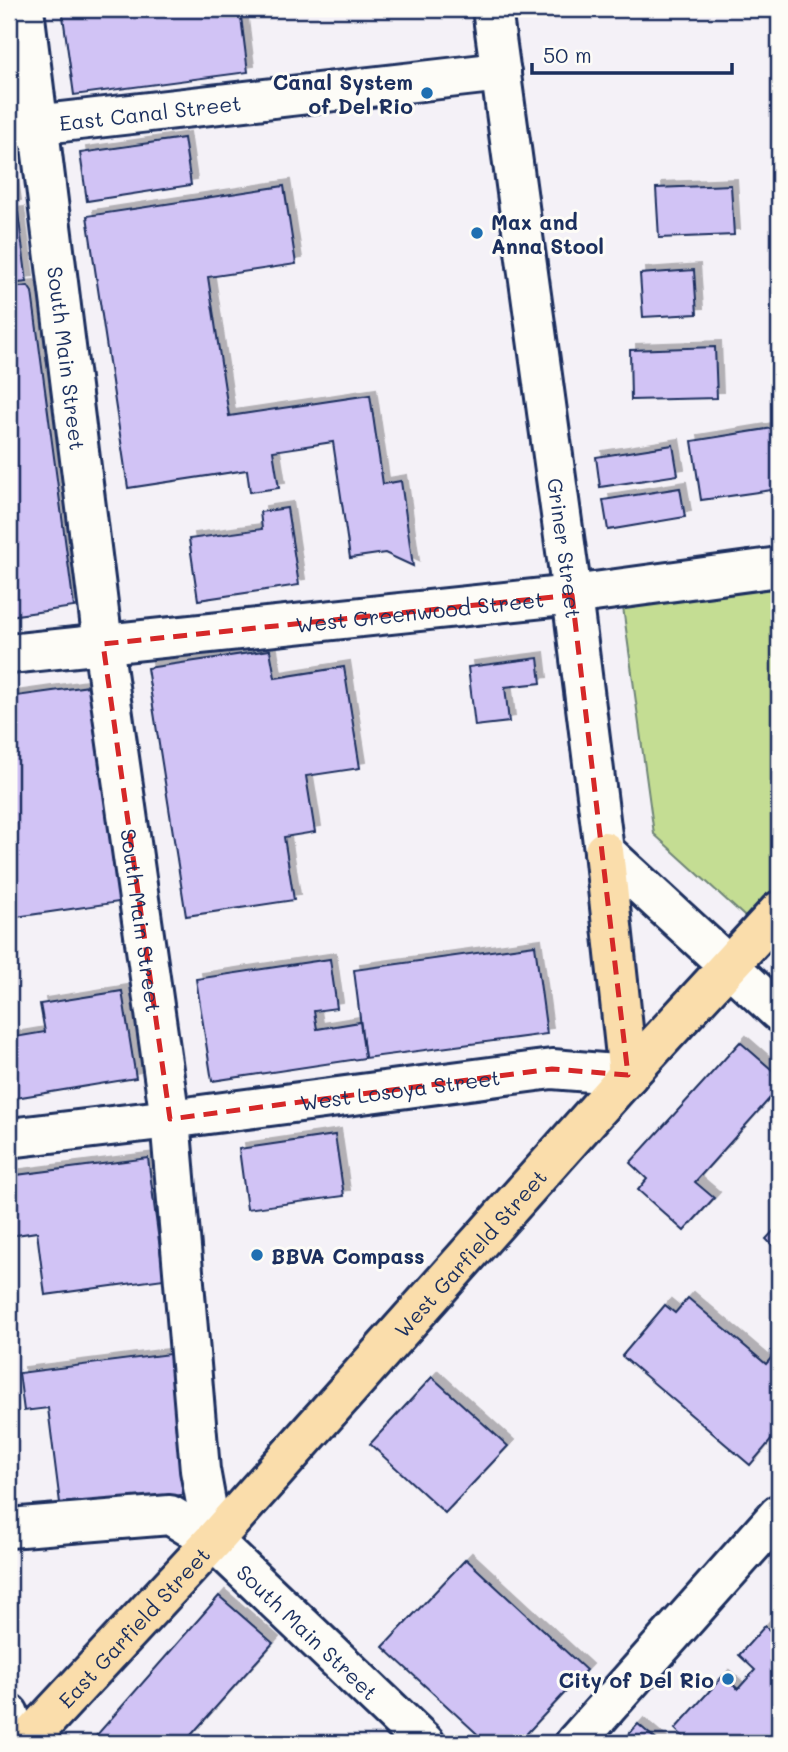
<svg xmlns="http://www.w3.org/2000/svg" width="788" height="1752" viewBox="0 0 788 1752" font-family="Mali,sans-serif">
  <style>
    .green { fill: #c4dd93; stroke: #708678; stroke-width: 2 }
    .building { fill: #d1c3f5; stroke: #1b2f5e; stroke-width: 2; filter: url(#shadow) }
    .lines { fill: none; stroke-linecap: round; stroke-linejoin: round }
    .minor-casing { stroke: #1b2f5e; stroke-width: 44 }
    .major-casing { stroke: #1b2f5e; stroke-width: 44 }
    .minor { stroke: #fdfcf7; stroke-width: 38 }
    .major { stroke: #faddab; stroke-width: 38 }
    .marked { fill: none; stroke: #d62828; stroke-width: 5; stroke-dasharray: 14 9; stroke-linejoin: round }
    .poi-dot { fill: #1f6fb2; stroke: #fdfcf7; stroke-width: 2.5 }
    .labels { text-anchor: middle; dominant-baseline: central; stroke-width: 6; stroke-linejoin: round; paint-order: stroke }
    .poi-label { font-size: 21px; font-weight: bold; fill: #1b2f5e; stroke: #fdfcf7; text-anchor: end }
    .street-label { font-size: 21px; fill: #1b2f5e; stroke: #fdfcf7 }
  </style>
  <defs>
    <filter id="shadow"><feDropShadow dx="6" dy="-6" stdDeviation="0" flood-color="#0004"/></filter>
  </defs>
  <rect width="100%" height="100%" fill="#f4f1f7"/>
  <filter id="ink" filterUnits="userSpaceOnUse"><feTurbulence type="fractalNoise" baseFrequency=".0143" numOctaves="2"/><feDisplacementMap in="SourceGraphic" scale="14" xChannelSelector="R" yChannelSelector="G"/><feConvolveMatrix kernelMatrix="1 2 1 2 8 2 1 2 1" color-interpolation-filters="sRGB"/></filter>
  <g filter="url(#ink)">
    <polygon class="green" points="779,588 779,893 753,924 654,834 623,607"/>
    <g class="building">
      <polygon points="62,9 240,9 248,72 74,95"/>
      <polygon points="184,138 191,185 87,201 80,153"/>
      <polygon points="9,163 15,206 9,207"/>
      <polygon points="731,185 734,235 659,238 656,188"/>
      <polygon points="284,186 296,264 208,277 229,416 370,395 383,484 401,481 413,566 385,553 350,558 333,442 273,451 279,488 250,492 247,470 128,488 87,216"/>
      <polygon points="18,213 27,282 9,284 9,214"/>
      <polygon points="694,270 697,314 643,317 640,274"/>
      <polygon points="28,286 32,292 74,607 9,616 9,288"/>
      <polygon points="715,347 717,398 631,400 630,350"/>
      <polygon points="779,427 779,489 701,500 692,441"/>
      <polygon points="673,445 678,475 600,487 596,457"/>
      <polygon points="680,488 685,517 608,530 603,500"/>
      <polygon points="287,508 299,585 198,600 189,539 262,529 260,512"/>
      <polygon points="270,650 275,678 344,667 360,768 306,776 315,832 284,837 294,900 186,916 147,668"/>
      <polygon points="538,658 541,683 505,687 509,722 475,726 468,667"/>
      <polygon points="89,686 119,902 9,918 9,697"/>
      <polygon points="535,945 547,1034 365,1058 354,970"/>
      <polygon points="330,959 337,1008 314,1011 317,1029 360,1022 365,1058 212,1081 196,979"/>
      <polygon points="122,991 136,1078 9,1099 9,1038 45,1032 40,1004"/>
      <polygon points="740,1042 779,1076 779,1088 695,1182 714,1198 684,1231 638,1190 647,1179 630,1163"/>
      <polygon points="335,1135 344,1196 247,1209 239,1149"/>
      <polygon points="148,1158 164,1279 45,1295 37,1232 9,1236 9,1176"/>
      <polygon points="779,1225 779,1252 766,1239"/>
      <polygon points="688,1298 766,1364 779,1349 779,1431 750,1465 622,1356 665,1305 675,1313"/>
      <polygon points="177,1353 196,1493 61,1511 48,1408 24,1411 19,1373"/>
      <polygon points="432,1377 508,1446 445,1513 370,1444"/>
      <polygon points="466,1559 586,1670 518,1743 487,1743 383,1647"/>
      <polygon points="219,1596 273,1643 184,1743 103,1743 95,1737"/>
      <polygon points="765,1626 779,1639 779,1743 690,1743 675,1729 723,1676 738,1689 755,1670 739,1655"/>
      <polygon points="638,1724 660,1743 621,1743"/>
    </g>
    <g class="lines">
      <defs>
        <g id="minor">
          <path id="s1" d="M 24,9 L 103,644 L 170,1119 L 200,1470 L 213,1541"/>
          <path id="s2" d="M 492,9 L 572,595 L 604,851 L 779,1012"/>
          <path id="s3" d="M 9,128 L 501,72"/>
          <path id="s4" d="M 9,654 L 572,595 L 779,567"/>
          <path id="s5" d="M 9,1138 L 170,1119 L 552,1069 L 628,1075"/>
          <path id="s6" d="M 9,1528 L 170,1515 L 213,1541 L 425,1743"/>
          <polyline points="9,1714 17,1743"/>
          <polyline points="575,1743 779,1514"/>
        </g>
        <g id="major">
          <polyline points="604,851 628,1075"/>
          <path id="s7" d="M 25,1743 L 213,1541 L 628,1075 L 779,911"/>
        </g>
      </defs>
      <use href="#minor" class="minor-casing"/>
      <use href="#major" class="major-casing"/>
      <use href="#minor" class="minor"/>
      <use href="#major" class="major"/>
    </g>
  </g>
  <path class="marked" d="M 572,595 L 628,1075 L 552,1069 L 170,1119 L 103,644 Z"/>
  <g class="poi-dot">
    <circle cx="427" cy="93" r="7"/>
    <circle cx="477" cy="233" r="7"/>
    <circle cx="257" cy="1255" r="7"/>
    <circle cx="728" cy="1679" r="7"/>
  </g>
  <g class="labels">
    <g class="poi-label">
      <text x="413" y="81">Canal System<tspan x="413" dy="24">of Del Rio</tspan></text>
      <text x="491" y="221" text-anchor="start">Max and<tspan x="491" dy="24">Anna Stool</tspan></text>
      <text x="271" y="1255" text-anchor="start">BBVA Compass</text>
      <text x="714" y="1679">City of Del Rio</text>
    </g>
    <g class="street-label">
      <text stroke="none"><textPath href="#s3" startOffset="142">East Canal Street</textPath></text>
      <text stroke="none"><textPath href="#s1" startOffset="352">South Main Street</textPath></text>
      <text stroke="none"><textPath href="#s2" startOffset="544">Griner Street</textPath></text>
      <text stroke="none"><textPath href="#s4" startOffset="413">West Greenwood Street</textPath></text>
      <text stroke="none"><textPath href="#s1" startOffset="919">South Main Street</textPath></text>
      <text stroke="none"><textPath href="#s5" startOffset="394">West Losoya Street</textPath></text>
      <text stroke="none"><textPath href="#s7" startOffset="662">West Garfield Street</textPath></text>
      <text stroke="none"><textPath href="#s7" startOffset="159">East Garfield Street</textPath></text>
      <text stroke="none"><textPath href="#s6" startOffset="343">South Main Street</textPath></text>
    </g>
  </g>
  <rect width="788" height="1752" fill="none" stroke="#fdfcf7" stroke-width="35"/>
  <rect x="18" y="18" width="753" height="1717" fill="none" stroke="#1b2f5e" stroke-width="2.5" filter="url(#ink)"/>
  <path d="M532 63v10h200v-10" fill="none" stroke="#1b2f5e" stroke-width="3.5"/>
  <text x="543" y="63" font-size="21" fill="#1b2f5e" stroke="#fdfcf7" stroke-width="5" paint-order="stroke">50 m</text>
</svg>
